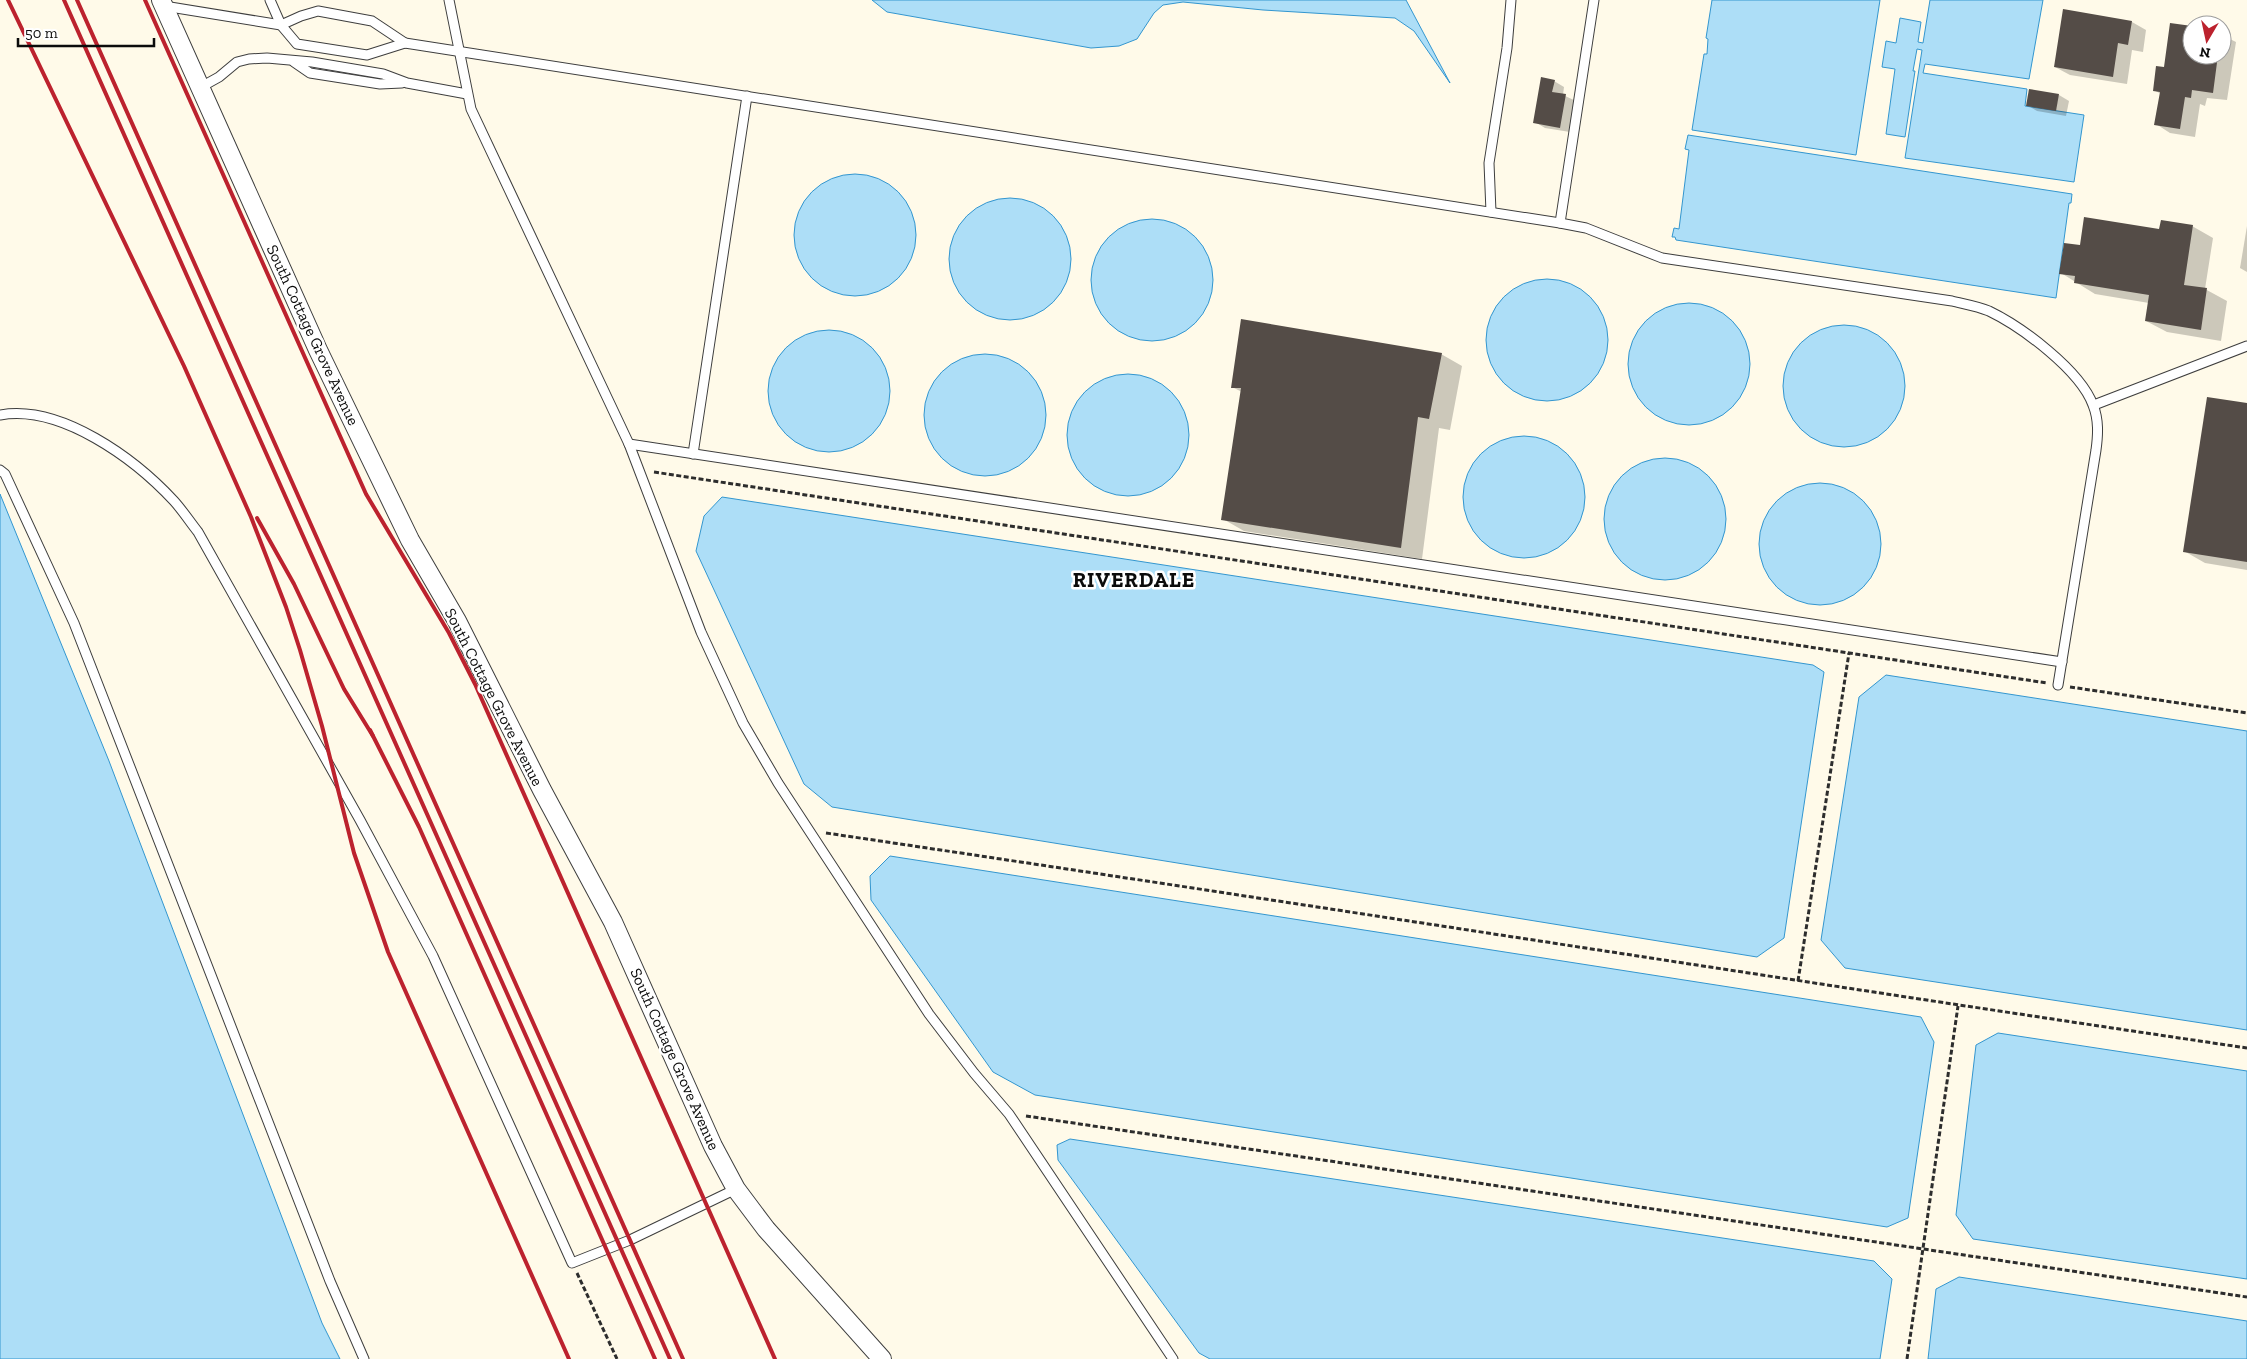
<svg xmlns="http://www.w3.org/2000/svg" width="2247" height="1359" viewBox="0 0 2247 1359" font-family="'Zilla Slab',serif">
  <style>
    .water { fill: #addef7; stroke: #3396cf }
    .shadow { fill: #0003 }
    .building { fill: #544c47 }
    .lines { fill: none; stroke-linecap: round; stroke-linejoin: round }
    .service-casing { stroke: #3e3e3e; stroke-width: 11 }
    .minor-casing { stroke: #3e3e3e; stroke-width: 20 }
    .path { stroke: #2d2d2d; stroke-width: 3; stroke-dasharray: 5 2.5; stroke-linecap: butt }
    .service { stroke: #fff; stroke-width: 9 }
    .minor { stroke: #fff; stroke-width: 18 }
    .rail { stroke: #bc222e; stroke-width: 4 }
    .labels { text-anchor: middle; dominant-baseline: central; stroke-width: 5; stroke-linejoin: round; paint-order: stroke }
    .street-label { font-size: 16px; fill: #0b0b0b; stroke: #fff }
    .district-label { font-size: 21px; font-weight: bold; letter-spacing: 1px; fill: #0b0b0b; stroke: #fff }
  </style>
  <rect width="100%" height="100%" fill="#fffae9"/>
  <g class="water">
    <polygon points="872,0 1406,0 1450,83 1414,31 1395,18 1263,10 1183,2 1163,5 1154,13 1137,39 1119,46 1091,48 887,12"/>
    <polygon points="1712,0 1880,0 1856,155 1692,130 1704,54 1707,54 1708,39 1706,38"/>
    <polygon points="1930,0 2043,0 2029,79 1925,64 1923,73 2027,89 2025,106 2084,115 2074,182 1905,158 1922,50 1917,49 1913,71 1915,71 1905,137 1886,134 1895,69 1882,67 1886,41 1896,43 1900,18 1921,22 1918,42 1923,43"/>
    <polygon points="1688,135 2072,194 2071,203 2069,203 2056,298 1676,240 1675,237 1672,237 1674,228 1679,229 1689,150 1685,149"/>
    <circle cx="855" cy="235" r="61"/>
    <circle cx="1010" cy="259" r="61"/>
    <circle cx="1152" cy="280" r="61"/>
    <circle cx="1547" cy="340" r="61"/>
    <circle cx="1689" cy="364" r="61"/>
    <circle cx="1844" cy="386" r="61"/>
    <circle cx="829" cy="391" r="61"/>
    <circle cx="985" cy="415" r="61"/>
    <circle cx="1128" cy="435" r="61"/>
    <circle cx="1524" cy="497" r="61"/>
    <circle cx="1665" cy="519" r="61"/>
    <circle cx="1820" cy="544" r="61"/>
    <polygon points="0,494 109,761 322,1323 340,1359 0,1359"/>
    <polygon points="722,497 1813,665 1824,672 1784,938 1757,957 832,807 804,784 696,551 704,516"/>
    <polygon points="1886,675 2247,731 2247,1030 1845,968 1821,940 1859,697"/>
    <polygon points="890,856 1921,1017 1934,1042 1908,1218 1887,1227 1035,1095 993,1072 871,900 870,876"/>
    <polygon points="1998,1033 2247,1071 2247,1279 1973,1239 1956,1215 1976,1045"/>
    <polygon points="1070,1139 1874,1261 1892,1279 1880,1359 1210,1359 1199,1353 1058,1160 1057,1145"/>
    <polygon points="1959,1277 2247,1321 2247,1359 1928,1359 1936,1289"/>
  </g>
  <g class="shadow">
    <polygon points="2132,22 2146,30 2143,52 2132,50 2127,84 2070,75 2055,67"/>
    <polygon points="2192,27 2192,55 2222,55 2222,35 2236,42 2227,100 2207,98 2205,106 2200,104 2195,137 2170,133 2156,124 2161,94 2154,90 2165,68"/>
    <polygon points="1554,81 1564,87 1563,95 1576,101 1570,132 1545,128 1535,122"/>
    <polygon points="2059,95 2069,101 2066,116 2037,111 2027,105"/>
    <polygon points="2192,226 2213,238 2205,289 2227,301 2221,341 2167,332 2146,321 2149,303 2095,294 2061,273 2081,247"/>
    <polygon points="2247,226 2247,272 2240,268"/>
    <polygon points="1441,354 1462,366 1450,430 1439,428 1422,559 1244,531 1223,519 1242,392 1232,387"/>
    <polygon points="2247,404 2247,570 2205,563 2184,551"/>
  </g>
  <g class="building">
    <polygon points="2063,9 2132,21 2128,45 2118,43 2113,77 2054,67"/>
    <polygon points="2170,23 2192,26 2192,55 2218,55 2213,93 2192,90 2191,98 2185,97 2180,129 2154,125 2160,92 2153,91 2156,66 2164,67"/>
    <polygon points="1541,77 1555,80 1552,92 1566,94 1560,128 1533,123"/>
    <polygon points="2029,89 2059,94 2056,111 2026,106"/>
    <polygon points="2084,217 2159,229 2161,220 2193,225 2184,285 2207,288 2201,330 2145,321 2149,295 2074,283 2075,276 2059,274 2064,243 2080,245"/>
    <polygon points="1241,319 1442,353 1429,419 1418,417 1401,548 1221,520 1241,388 1231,388"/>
    <polygon points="2207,397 2247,403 2247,562 2183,552"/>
  </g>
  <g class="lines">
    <defs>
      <g id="service">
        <path d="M 270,0 L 281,25 L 297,44 L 367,55 L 405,43 L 1560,223 L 1586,228 L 1662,258 L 1952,301 C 1964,304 1977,306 1989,311 C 2022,327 2080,370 2093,405 C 2099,420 2098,435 2096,450 L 2058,685"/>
        <polyline points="449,0 471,109 629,444 701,632 743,723 778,783 929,1014 974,1073 1009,1114 1173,1359"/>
        <polyline points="164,6 281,25 301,16 318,11 372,21 405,43"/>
        <polyline points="294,62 310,73 380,84 402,83"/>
        <polyline points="201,87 219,77 237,62 249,59 267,58 312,62 383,74 407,83 467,94"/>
        <polyline points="1491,212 1489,163 1507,48 1511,0"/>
        <polyline points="1560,223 1594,0"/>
        <polyline points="2094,405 2247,346"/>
        <path d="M 0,415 C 61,404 135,459 174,501 C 183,511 190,522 198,532 L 360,820 L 433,956 L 572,1263 L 630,1240 L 736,1189"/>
        <polyline points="629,444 2062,662"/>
        <polyline points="693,454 747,96"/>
        <polyline points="0,470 5,474 74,623 330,1281 364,1359"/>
      </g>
      <polyline id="minor" points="161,0 318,350 410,540 457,621 542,790 613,922 713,1146 736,1189 766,1229 882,1359"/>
    </defs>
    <use href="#service" class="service-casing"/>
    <use href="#minor" class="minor-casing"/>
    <g class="path">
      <polyline points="654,472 2047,683"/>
      <polyline points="2070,687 2247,713"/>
      <path d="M 826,833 C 1300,903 1773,978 2247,1048"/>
      <polyline points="1798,981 1849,653"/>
      <polyline points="1026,1116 2247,1297"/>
      <polyline points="577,1273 617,1359"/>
      <polyline points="1907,1359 1958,1006"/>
    </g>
    <use href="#service" class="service"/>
    <use href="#minor" class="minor"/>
    <g class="rail">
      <polyline points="8,0 184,366 251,517 286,607 300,650 322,726 354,853 388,952 569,1359"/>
      <polyline points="64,0 670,1359"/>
      <polyline points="77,0 683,1359"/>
      <polyline points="145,0 366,494 449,633 475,684 775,1359"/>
      <polyline points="257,518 294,584 344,689 373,736"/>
      <polyline points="370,730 419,827 655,1359"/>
    </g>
  </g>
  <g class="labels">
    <g class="street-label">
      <text transform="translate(313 335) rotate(65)">South Cottage Grove Avenue</text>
      <text transform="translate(494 697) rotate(63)">South Cottage Grove Avenue</text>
      <text transform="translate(675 1059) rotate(66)">South Cottage Grove Avenue</text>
    </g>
    <g class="district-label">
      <text x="1134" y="579">RIVERDALE</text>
    </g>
  </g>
  <g transform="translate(2207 40) rotate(189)"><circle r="24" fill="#ffffff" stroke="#9d9d9d"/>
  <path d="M0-4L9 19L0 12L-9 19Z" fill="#bc222e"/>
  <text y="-8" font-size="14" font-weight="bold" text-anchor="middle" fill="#0b0b0b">N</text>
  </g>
  <path d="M18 38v8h136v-8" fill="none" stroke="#0b0b0b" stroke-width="2.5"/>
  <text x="25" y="38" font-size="15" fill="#0b0b0b" stroke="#ffffff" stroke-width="4" paint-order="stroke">50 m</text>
</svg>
